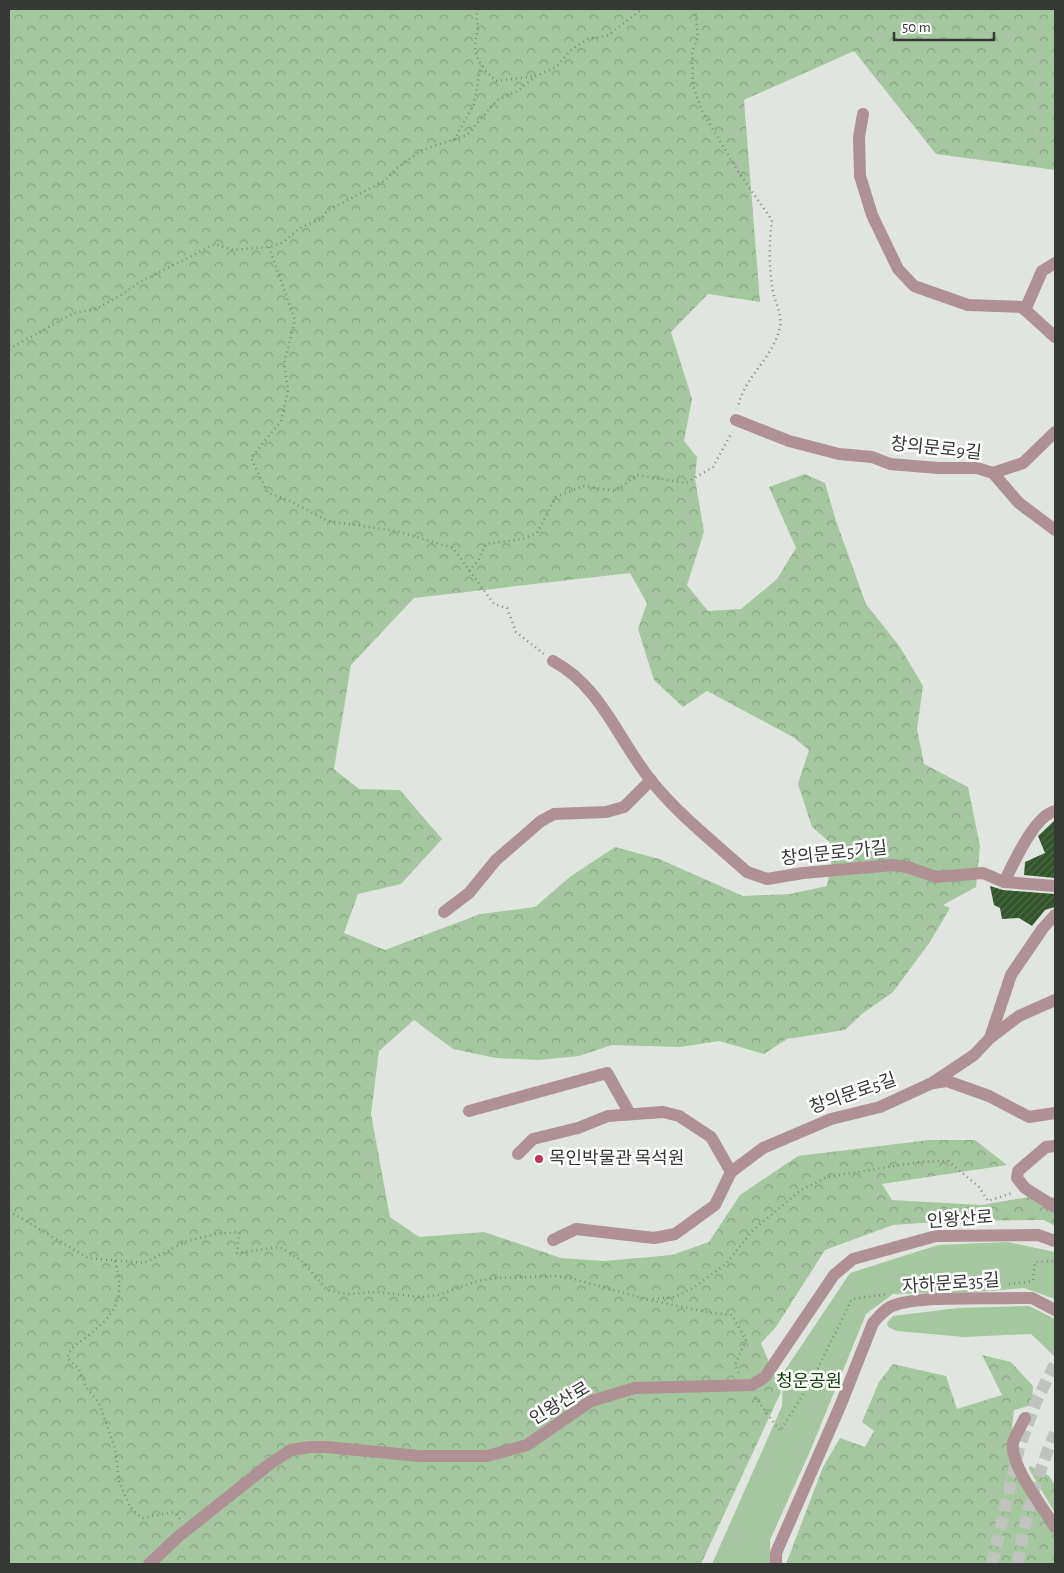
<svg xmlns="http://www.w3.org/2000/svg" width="1064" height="1573" viewBox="0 0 1064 1573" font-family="'Alegreya Sans','Noto Sans KR',sans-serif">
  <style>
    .forest { fill: url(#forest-crowns); fill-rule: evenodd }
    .park { fill: #a5c79f }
    .building { fill: url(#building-hatch) }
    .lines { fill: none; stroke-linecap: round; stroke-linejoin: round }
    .major-tunnel { stroke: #bec3bd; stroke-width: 12; stroke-dasharray: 12 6; stroke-linecap: butt }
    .path { stroke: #838782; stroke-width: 2.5; stroke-dasharray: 1 4; stroke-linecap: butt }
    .minor { stroke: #ae9095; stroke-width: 12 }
    .poi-dot { fill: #c3345d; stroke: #fff; stroke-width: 2 }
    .labels { text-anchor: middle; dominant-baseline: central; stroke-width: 5; stroke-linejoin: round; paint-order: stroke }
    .street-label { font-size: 18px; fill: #363835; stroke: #fff }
    .poi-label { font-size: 18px; fill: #363835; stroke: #fff; text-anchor: start }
    .park-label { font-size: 18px; fill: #0c4300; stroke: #fff }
  </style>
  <defs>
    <pattern id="forest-crowns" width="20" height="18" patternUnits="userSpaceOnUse" patternTransform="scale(1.25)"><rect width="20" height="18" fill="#a5c79f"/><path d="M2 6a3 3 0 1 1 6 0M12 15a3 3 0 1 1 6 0" fill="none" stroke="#87a382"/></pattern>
    <pattern id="building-hatch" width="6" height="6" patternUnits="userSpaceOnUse" patternTransform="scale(1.25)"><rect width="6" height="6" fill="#32552b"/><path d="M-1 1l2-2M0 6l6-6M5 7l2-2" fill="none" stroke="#4f6b49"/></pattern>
  </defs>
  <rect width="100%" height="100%" fill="#e0e6df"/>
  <g class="forest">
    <path d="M 9,9 L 1055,9 L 1055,170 L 936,154 L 854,51 L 744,100 L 760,302 L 708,294 L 671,332 L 692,399 L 684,441 L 697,457 L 695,479 L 704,532 L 687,585 L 708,611 L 741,609 L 777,579 L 796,548 L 769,487 L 805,474 L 825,483 L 836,521 L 866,604 L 900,647 L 923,686 L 917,729 L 924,764 L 968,787 L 980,846 L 976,887 L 943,905 L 950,908 L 930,942 L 893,992 L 862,1014 L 845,1030 L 787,1039 L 764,1054 L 719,1041 L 680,1047 L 612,1045 L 579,1056 L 539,1060 L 496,1058 L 453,1049 L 414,1020 L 379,1051 L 371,1114 L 390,1217 L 419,1237 L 484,1232 L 561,1258 L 604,1261 L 672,1255 L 709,1242 L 740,1195 L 798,1156 L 929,1140 L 975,1140 L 1007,1165 L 882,1184 L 892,1200 L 981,1205 L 1041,1195 L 1055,1198 L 1055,1226 L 1044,1220 L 952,1221 L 893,1225 L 825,1250 L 776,1327 L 761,1343 L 781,1392 L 701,1564 L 9,1564 ZM 630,573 L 647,603 L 638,629 L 654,680 L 683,707 L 707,691 L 793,737 L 809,750 L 798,784 L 812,827 L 834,846 L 827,886 L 790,894 L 743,896 L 659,859 L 615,847 L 571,876 L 535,907 L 480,914 L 385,950 L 344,933 L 358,894 L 401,884 L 442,839 L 400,790 L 359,789 L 334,769 L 351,665 L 414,598 Z"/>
    <polygon points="982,1355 1011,1362 1033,1386 1032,1405 1014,1410 1009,1454 1019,1477 1055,1533 1055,1564 786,1564 823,1467 840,1438 865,1447 874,1431 862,1422 879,1382 893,1364 946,1376 957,1409 1002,1395"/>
    <polygon points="1030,1466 1049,1476 1055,1485 1055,1513 1029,1469"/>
  </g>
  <g class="park">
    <polygon points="1008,1242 1055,1252 1055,1299 1024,1288 978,1292 893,1294 866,1314 811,1449 770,1540 770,1564 712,1564 782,1406 783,1373 850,1273 938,1245"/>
    <polygon points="1029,1306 1055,1319 1055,1357 1031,1334 964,1337 897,1331 888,1327 887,1323 893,1316 958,1308"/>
  </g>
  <g class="building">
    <polygon points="1055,820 1055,878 1024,875 1025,862 1045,853 1038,836"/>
    <polygon points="990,886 1003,890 1055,894 1055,907 1045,910 1032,926 1019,918 1002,919 1000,908 994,905"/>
  </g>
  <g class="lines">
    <g class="major-tunnel">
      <polyline points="992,1564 1019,1448 1036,1402 1055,1364"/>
      <path d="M 1018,1564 C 1024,1519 1037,1475 1055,1433"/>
    </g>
    <g class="path">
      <path d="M 479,9 L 476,16 C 480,31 475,35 475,48 C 476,62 487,72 496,81 L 535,76"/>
      <path d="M 695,9 L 698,37 L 692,52 L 693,86 L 702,111 L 739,173 L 772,220 C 769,242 769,264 772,286 C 773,298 783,315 780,327 C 773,359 742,379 738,408"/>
      <polyline points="454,140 474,104 481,65"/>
      <polyline points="269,247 295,320 284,364 288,390 281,421 251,458 268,493 286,499 328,521 396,531 453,548 494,604 507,608 516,632 544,654"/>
      <polyline points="9,349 74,313 96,309 121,295 140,282 215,244 233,250 269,247 282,243 300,228 321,219 327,211 384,181 398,167 422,150 467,135 497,100 518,91 536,76 556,67 572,49 588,39 607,36 642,9"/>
      <polyline points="469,571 478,561 486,544 522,539 537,533 556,497 583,486 616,491 637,475 686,483 713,467 732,432"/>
      <polyline points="9,1211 88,1258 144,1263 187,1241 215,1234 239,1232 237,1253 280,1247 302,1261 327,1290 348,1294 377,1292 420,1297 439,1295 477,1281 497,1278 556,1276 574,1279 649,1300 712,1313 732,1315 746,1340 735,1365 739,1374"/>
      <path d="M 115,1261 C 126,1299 116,1314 85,1338 C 77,1344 70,1348 67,1358 L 79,1369 L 86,1387 L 99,1403 L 115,1448 L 119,1481 L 130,1507 L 142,1518 L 174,1512 L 181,1520"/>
      <polyline points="1009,1284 1033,1281 1035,1262 1055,1261"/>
      <polyline points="653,1299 675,1297 693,1288 726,1264 752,1231 801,1190 827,1177 919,1162 948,1161 979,1187 988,1201 1012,1193"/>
      <polyline points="755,1397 780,1431 811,1382 852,1299 887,1294"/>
    </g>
    <g class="minor">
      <polyline points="863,114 859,137 860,176 872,215 898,269 914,286 968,305 1022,307 1055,337"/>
      <polyline points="1025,310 1042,271 1055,263"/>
      <polyline points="736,420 789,441 839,454 872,457 890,464 938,468 977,468 993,473 1019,503 1055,530"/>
      <polyline points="993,473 1023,463 1055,432"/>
      <path d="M 553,661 C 602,687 619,742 653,783 C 680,816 716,844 747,872 L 767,879 L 803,873 L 893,865 L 907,867 L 936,877 L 983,873 L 1004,882 L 1055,886"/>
      <path d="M 1004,882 C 1014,863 1034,816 1055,811"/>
      <polyline points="444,912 469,893 496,860 541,821 554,814 606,812 624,807 651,780"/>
      <polyline points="990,1038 1019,1016 1055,1000"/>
      <polyline points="933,1083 947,1081 989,1096 1029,1117 1055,1113"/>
      <polyline points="469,1111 607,1073 630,1114"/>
      <polyline points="1055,1146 1046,1147 1018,1171 1017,1178 1025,1188 1055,1207"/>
      <polyline points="518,1154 533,1139 578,1128 608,1116 663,1112 679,1116 711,1137 731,1172 715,1205 675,1234 654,1238 576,1229 553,1240"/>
      <polyline points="731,1172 763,1148 831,1119 880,1107 932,1083 974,1055 990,1038 1011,975 1043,928 1055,915"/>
      <path d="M 1025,1418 C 1021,1426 1015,1435 1013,1443 C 1009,1464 1044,1509 1055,1527"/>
      <polyline points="149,1564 179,1536 271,1463 291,1450 310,1447 326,1447 420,1456 487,1456 527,1445 591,1401 635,1388 752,1385 765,1377 834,1275 853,1259 936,1236 1038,1235 1055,1241"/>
      <path d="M 776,1564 L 776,1553 L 841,1404 L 873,1323 C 878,1317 883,1311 890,1307 C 913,1295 993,1299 1022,1298 L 1032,1298 L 1055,1310"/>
    </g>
  </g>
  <circle class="poi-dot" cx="539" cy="1159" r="5"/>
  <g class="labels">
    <g class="street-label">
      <text transform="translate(936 449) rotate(6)">창의문로9길</text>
      <text transform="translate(834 854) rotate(-6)">창의문로5가길</text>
      <text transform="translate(853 1094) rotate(-19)">창의문로5길</text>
      <text transform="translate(960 1220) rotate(-4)">인왕산로</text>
      <text transform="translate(951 1284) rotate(-4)">자하문로35길</text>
      <text transform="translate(560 1404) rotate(-31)">인왕산로</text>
    </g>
    <g class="poi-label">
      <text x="549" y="1159">목인박물관 목석원</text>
    </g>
    <g class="park-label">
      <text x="809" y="1382">청운공원</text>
    </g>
  </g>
  <rect width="1064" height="1573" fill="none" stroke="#363835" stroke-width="20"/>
  <path d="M894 32v8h100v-8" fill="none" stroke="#363835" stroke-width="2.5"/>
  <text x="902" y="32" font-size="15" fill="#363835" stroke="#ffffff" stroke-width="4" paint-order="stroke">50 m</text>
</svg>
